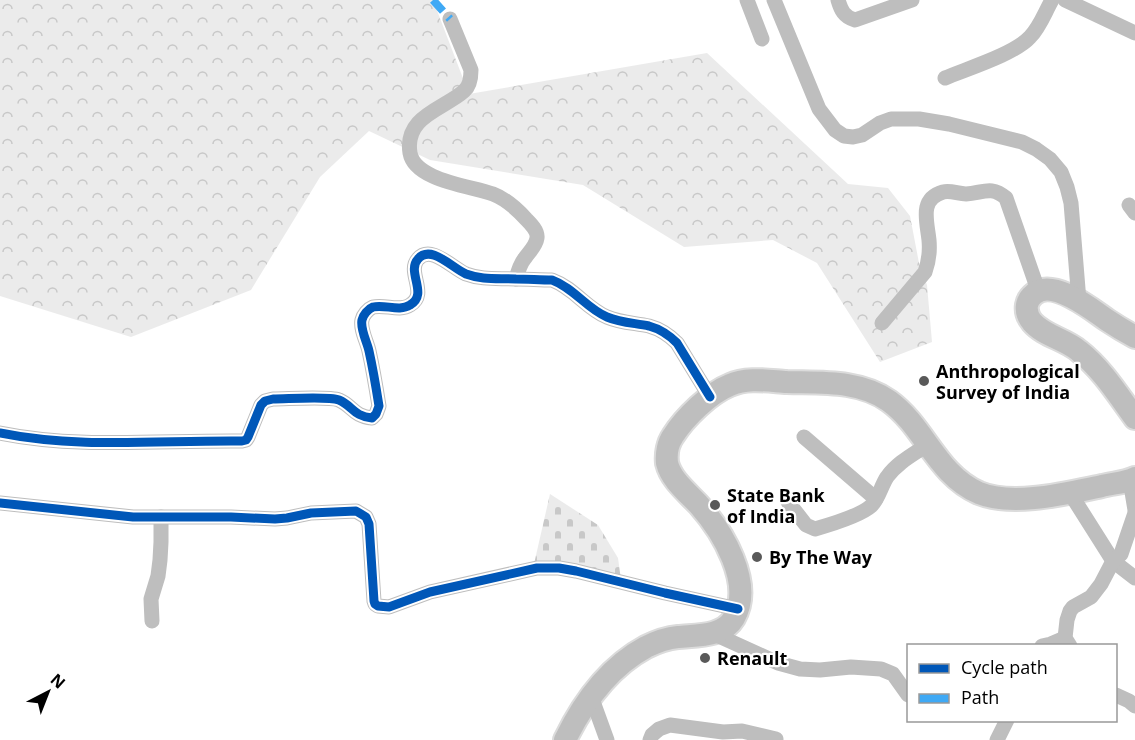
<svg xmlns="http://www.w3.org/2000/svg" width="1135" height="740" viewBox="0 0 1135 740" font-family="'Open Sans',sans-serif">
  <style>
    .forest { fill: url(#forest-crowns) }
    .cemetery { fill: url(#cemetery-stones) }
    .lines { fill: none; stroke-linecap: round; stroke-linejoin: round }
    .highway-casing { stroke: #dbdbdb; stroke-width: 26 }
    .minor { stroke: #bebebe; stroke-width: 15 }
    .highway { stroke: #bebebe; stroke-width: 22 }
    .quiet { stroke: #3fa9f5; stroke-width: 8; stroke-dasharray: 15 8; stroke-linecap: butt }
    .cycleway-casing { stroke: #fff; stroke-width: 13 }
    .cycleway { stroke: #0057b8; stroke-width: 9 }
    .poi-dot { fill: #595959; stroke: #fff; stroke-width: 2 }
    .labels { text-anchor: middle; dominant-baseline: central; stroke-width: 4.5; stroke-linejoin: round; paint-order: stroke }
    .poi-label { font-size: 18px; font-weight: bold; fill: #000; stroke: #fff; text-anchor: start }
  </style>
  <defs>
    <pattern id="forest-crowns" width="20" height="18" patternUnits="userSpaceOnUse" patternTransform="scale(1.5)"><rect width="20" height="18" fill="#ebebeb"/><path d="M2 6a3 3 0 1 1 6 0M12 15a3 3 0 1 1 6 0" fill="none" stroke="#c8c8c8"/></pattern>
    <pattern id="cemetery-stones" width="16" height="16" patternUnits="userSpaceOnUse" patternTransform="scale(1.5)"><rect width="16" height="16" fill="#ebebeb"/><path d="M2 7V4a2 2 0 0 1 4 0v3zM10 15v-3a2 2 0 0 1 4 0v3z" fill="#c8c8c8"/></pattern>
  </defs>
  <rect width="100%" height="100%" fill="#fff"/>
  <polygon class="forest" points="0,0 433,0 469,94 707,53 848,184 888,188 910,216 919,263 927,285 932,342 880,362 817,263 773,240 684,247 583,185 430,160 369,131 320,177 251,290 131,337 0,296"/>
  <polygon class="cemetery" points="550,494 598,525 618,558 621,580 534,564"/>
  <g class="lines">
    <defs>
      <g id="highway">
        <path d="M 1135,337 C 1126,332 1116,326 1107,320 C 1091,309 1053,278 1034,294 C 1030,297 1028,300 1027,305 C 1026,311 1028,317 1032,322 C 1044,336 1065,339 1079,351 C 1102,369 1118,395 1135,418"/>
        <path d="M 565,740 C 583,703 609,667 646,647 C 656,642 667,638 678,637 C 697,635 723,637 734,618 C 754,583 722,531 699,505 C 688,493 671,480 667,463 C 666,454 668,443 673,436 C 685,417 710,393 730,385 C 747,377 769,381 787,382 C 821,383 860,380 889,401 C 925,427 936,474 979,493 C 1013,507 1068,493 1102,486 C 1113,483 1125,483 1135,478"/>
      </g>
    </defs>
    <use href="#highway" class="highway-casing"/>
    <g class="minor">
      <polyline points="747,0 762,39"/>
      <polyline points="774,0 819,109 835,130 844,136 853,137 862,135 880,123 891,119 919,119 949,124 1022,142 1036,149 1050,159 1061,172 1067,187 1071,203 1079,301"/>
      <path d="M 838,0 C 841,10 844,17 855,20 L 912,0"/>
      <polyline points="1065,0 1135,33"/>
      <path d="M 450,19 L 471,70 C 471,78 470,86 464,91 C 444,109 404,116 410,153 C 415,181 472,186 493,194 C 506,199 517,209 526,219 C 531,224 538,231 537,238 C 536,246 529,252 525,258 C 520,264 518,271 516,279"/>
      <path d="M 945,78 C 966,69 1015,54 1030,37 C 1040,27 1045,12 1052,0"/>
      <polyline points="1129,205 1135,213"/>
      <path d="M 882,323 L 925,272 C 929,261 930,251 929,240 C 927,221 919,199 943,192 C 951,190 958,194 966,194 C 983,193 991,185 1006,198 L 1038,290"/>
      <path d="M 0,433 C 78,449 162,440 242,441 L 246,440 L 248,437 L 261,405 L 265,401 L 273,399 C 288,399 328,396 339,400 C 353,406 353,416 372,418 L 376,414 L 379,406 C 376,387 373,369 369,351 C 367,342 360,329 362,320 C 363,315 368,309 373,307 C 385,304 399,312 410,305 C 429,294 406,272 418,259 C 431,244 452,268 466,274 C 482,280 498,278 516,279 C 528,279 540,280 552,280 C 574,288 587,309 607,317 C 621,323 635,323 649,326 C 660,329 670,336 677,343 L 710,397"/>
      <polyline points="804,437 876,499"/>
      <polyline points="1130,480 1135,510"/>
      <polyline points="1070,493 1113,561 1135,578"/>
      <path d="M 788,502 L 806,525 L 815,529 C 829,525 861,515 871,506 C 879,498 881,486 887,477 C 897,463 912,455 927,445"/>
      <polyline points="0,503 133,517 231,517 275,519 287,518 311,513 356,511 366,517 369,524 374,601 375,604 378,606 389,607 430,592 537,568 559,568 576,571 665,593 738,609"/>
      <polyline points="152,621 151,599 158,576 160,560 161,542 161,517"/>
      <polyline points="712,633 778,663 800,669 820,670 851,667 881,669 893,674 908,695"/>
      <polyline points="1042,646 1051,644 1065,638"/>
      <polyline points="1070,646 1065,638 1067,620 1070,611 1073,607 1091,597 1101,584 1113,561 1121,554 1135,513"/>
      <polyline points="1116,695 1129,701 1135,706"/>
      <polyline points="591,696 607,740"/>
      <polyline points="650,740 652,735 659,729 670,725 723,732 742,731 776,739"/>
      <polyline points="997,740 1007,720"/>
    </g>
    <use href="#highway" class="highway"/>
    <polyline class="quiet" points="433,0 450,19"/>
    <defs>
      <g id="cycleway">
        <path d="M 0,433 C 78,449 162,440 242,441 L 246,440 L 248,437 L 261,405 L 265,401 L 273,399 C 288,399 328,396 339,400 C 353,406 353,416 372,418 L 376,414 L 379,406 C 376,387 373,369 369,351 C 367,342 360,329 362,320 C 363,315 368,309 373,307 C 385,304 399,312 410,305 C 429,294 406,272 418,259 C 431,244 452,268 466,274 C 482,280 498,278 516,279 C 528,279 540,280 552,280 C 574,288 587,309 607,317 C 621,323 635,323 649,326 C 660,329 670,336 677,343 L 710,397"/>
        <polyline points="0,503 133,517 231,517 275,519 287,518 311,513 356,511 366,517 369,524 374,601 375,604 378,606 389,607 430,592 537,568 559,568 576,571 665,593 738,609"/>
      </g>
    </defs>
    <use href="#cycleway" class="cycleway-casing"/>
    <use href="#cycleway" class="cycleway"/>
  </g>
  <g class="poi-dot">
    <circle cx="924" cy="381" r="6"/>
    <circle cx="715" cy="505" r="6"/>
    <circle cx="757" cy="557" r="6"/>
    <circle cx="705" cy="658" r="6"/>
  </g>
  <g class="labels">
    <g class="poi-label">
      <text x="936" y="371">Anthropological<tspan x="936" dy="21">Survey of India</tspan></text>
      <text x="727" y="495">State Bank<tspan x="727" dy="21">of India</tspan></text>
      <text x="769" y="557">By The Way</text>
      <text x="717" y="658">Renault</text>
    </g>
  </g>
  <rect x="907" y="644" width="210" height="78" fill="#ffffff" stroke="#999999" stroke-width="1.5"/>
  <rect x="919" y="664" width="30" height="9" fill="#0057b8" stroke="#999999" stroke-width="1.5"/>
  <text x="961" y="674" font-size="18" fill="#000000">Cycle path</text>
  <rect x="919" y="694" width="30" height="9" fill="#3fa9f5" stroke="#999999" stroke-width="1.5"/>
  <text x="961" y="704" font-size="18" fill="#000000">Path</text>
  <g transform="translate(48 692) rotate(42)" stroke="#ffffff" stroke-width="4.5" paint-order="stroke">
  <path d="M0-4.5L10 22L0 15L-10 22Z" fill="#000000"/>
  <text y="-9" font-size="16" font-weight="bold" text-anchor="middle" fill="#000000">N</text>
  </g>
</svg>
